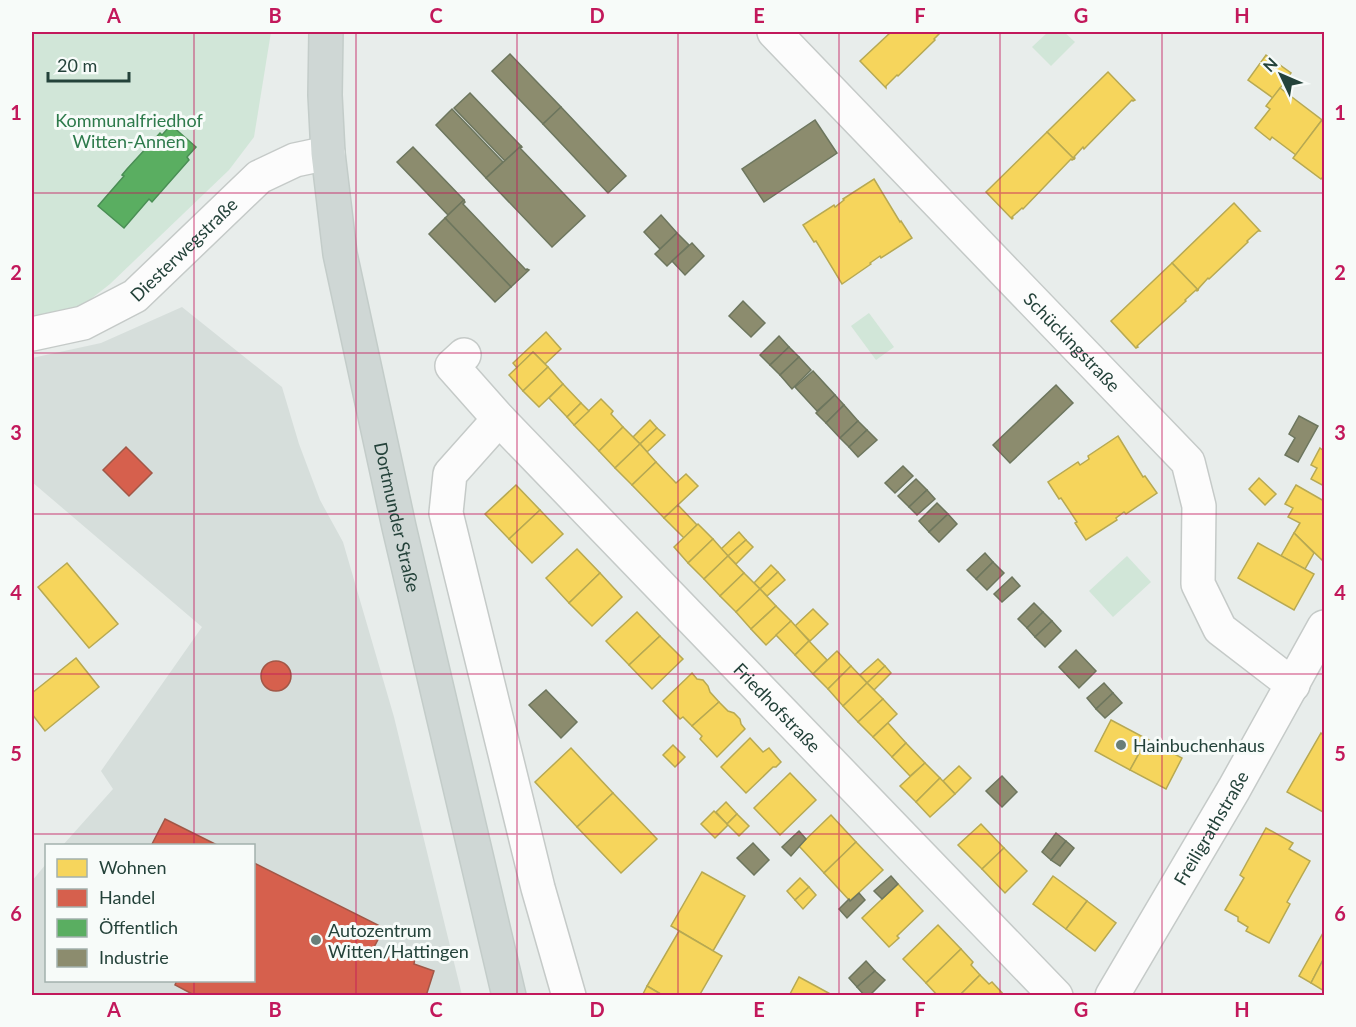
<svg xmlns="http://www.w3.org/2000/svg" width="1356" height="1027" viewBox="0 0 1356 1027" font-family="Lato,sans-serif">
  <style>
    .built { fill: #d6dedb }
    .green { fill: #d1e6d8 }
    .homes { fill: #f6d55c; stroke: #b7a952; stroke-width: 1.5 }
    .shops { fill: #d6604d; stroke: #a15747; stroke-width: 1.5 }
    .public { fill: #5aae61; stroke: #4a8e55; stroke-width: 1.5 }
    .industry { fill: #8c8c6e; stroke: #6d765e; stroke-width: 1.5 }
    .lines { fill: none; stroke-linecap: round; stroke-linejoin: round }
    .minor-casing { stroke: #c5cac8; stroke-width: 36 }
    .major-casing { stroke: #c3ccc9; stroke-width: 36 }
    .minor { stroke: #fcfcfc; stroke-width: 33 }
    .major { stroke: #cfd7d5; stroke-width: 33 }
    .grid { fill: none; stroke: #c2185b; stroke-width: 1.5; stroke-opacity: 0.55 }
    .poi-dot { fill: #697e78; stroke: #f7fbf9; stroke-width: 2 }
    .labels { text-anchor: middle; dominant-baseline: central; stroke-width: 6; stroke-linejoin: round; paint-order: stroke }
    .park-label { font-size: 18px; fill: #2d7a4b; stroke: #f7fbf9 }
    .street-label { font-size: 18px; fill: #24423a; stroke: #f7fbf9 }
    .poi-label { font-size: 18px; fill: #24423a; stroke: #f7fbf9; text-anchor: start }
    .neatline { fill: none; stroke: #c2185b; stroke-width: 2 }
    .grid-label { font-size: 20px; text-anchor: middle; font-weight: bold; fill: #c2185b }
  </style>
  <rect width="100%" height="100%" fill="#e8edeb"/>
  <polygon class="built" points="182,307 282,387 299,444 320,500 343,542 394,717 462,995 32,995 32,881 46,864 46,980 254,980 254,846 63,845 113,789 101,771 202,627 32,482 32,358 101,343"/>
  <g class="green">
    <polygon points="32,32 271,32 254,137 229,170 110,284 82,306 32,323"/>
    <polygon points="1048,32 1064,32 1075,42 1051,66 1032,47"/>
    <polygon points="869,313 894,347 876,360 851,326"/>
    <polygon points="1127,556 1151,582 1113,617 1089,591"/>
  </g>
  <g class="homes">
    <polygon points="891,32 941,32 934,39 935,40 898,76 897,75 886,86 886,88 860,61"/>
    <polygon points="1266,55 1291,73 1273,98 1248,80"/>
    <polygon points="1108,72 1135,100 1133,101 1132,100 1084,149 1083,147 1074,157 1075,158 1074,159 1047,132"/>
    <polygon points="1280,88 1322,120 1296,155 1272,137 1270,140 1255,128 1270,109 1266,106"/>
    <polygon points="1322,120 1324,122 1324,176 1321,179 1293,158"/>
    <polygon points="1047,132 1074,159 1072,160 1071,159 1023,209 1022,208 1012,217 1013,218 1012,219 986,192"/>
    <polygon points="874,179 900,222 901,221 912,238 881,258 880,256 870,263 871,264 842,284 816,241 814,242 803,225 834,205 835,207 844,200 843,199"/>
    <polygon points="1234,203 1260,231 1258,231 1247,241 1248,242 1209,279 1208,278 1199,288 1198,290 1172,263"/>
    <polygon points="1172,263 1198,290 1197,291 1196,290 1185,300 1186,301 1137,346 1138,347 1136,348 1111,321"/>
    <polygon points="546,332 561,349 545,364 533,352 517,368 513,363"/>
    <polygon points="533,352 548,367 523,391 509,375"/>
    <polygon points="548,367 563,384 539,407 523,391"/>
    <polygon points="563,384 581,403 567,417 549,398"/>
    <polygon points="601,399 613,411 611,414 623,427 599,451 574,425"/>
    <polygon points="581,403 589,411 574,425 567,417"/>
    <polygon points="650,420 657,428 640,444 633,437"/>
    <polygon points="623,427 640,444 615,468 599,451"/>
    <polygon points="657,428 665,435 647,452 640,444"/>
    <polygon points="1118,436 1143,477 1145,476 1157,493 1126,514 1124,512 1116,518 1117,520 1086,540 1075,523 1077,522 1061,498 1059,499 1048,482 1078,462 1080,465 1089,459 1088,456"/>
    <polygon points="640,444 656,462 632,485 615,468"/>
    <polygon points="1320,448 1324,451 1324,486 1311,479 1317,468 1311,465"/>
    <polygon points="656,462 676,483 686,474 698,486 664,518 632,485"/>
    <polygon points="1259,478 1276,494 1265,505 1249,489"/>
    <polygon points="516,485 540,510 509,539 485,514"/>
    <polygon points="1296,485 1324,501 1324,556 1322,560 1294,533 1300,523 1288,517 1293,508 1285,504"/>
    <polygon points="678,505 697,525 684,538 664,518"/>
    <polygon points="540,510 563,534 532,563 509,539"/>
    <polygon points="698,524 713,539 688,563 674,547"/>
    <polygon points="739,532 746,540 728,556 721,549"/>
    <polygon points="1294,533 1314,553 1305,569 1281,556"/>
    <polygon points="713,539 728,556 704,579 688,563"/>
    <polygon points="746,540 753,547 736,564 728,556"/>
    <polygon points="1258,543 1314,574 1294,610 1238,578"/>
    <polygon points="577,549 600,573 569,603 546,578"/>
    <polygon points="728,556 744,573 720,596 704,579"/>
    <polygon points="67,563 118,624 89,648 38,587"/>
    <polygon points="771,565 778,572 760,589 754,583"/>
    <polygon points="778,572 785,580 767,596 760,589"/>
    <polygon points="600,573 622,597 592,626 569,603"/>
    <polygon points="744,573 760,589 736,612 720,596"/>
    <polygon points="760,589 776,606 751,629 736,612"/>
    <polygon points="776,606 791,621 766,645 751,629"/>
    <polygon points="813,609 828,624 810,641 795,626"/>
    <polygon points="637,612 660,636 629,665 606,641"/>
    <polygon points="791,621 809,641 795,655 776,635"/>
    <polygon points="660,636 683,659 652,689 629,665"/>
    <polygon points="809,641 827,660 813,674 795,655"/>
    <polygon points="837,651 851,666 828,689 813,674"/>
    <polygon points="76,658 99,687 45,731 32,714 32,693"/>
    <polygon points="878,659 885,666 867,683 860,675"/>
    <polygon points="851,666 867,683 843,706 828,689"/>
    <polygon points="885,666 891,673 874,690 867,683"/>
    <polygon points="692,673 697,679 703,680 708,686 710,692 719,702 692,726 683,717 680,719 663,701"/>
    <polygon points="867,683 883,699 858,722 843,706"/>
    <polygon points="883,699 897,714 873,737 858,722"/>
    <polygon points="719,702 728,711 734,713 740,719 741,724 745,729 717,757 700,739 702,736 692,726"/>
    <polygon points="1111,720 1147,739 1130,770 1095,751"/>
    <polygon points="888,723 906,743 892,757 873,737"/>
    <polygon points="1321,733 1324,736 1324,810 1323,812 1287,792"/>
    <polygon points="750,738 763,752 769,748 781,762 776,767 773,767 746,793 721,767"/>
    <polygon points="1147,739 1182,758 1166,789 1130,770"/>
    <polygon points="906,743 925,763 910,776 892,757"/>
    <polygon points="673,745 685,757 675,767 663,755"/>
    <polygon points="571,748 613,793 577,827 535,782"/>
    <polygon points="925,763 940,778 916,802 900,786"/>
    <polygon points="959,766 971,778 955,794 943,781"/>
    <polygon points="790,773 816,800 780,835 754,808"/>
    <polygon points="940,778 955,794 930,817 916,802"/>
    <polygon points="613,793 657,839 621,873 577,827"/>
    <polygon points="726,802 737,814 727,824 716,812"/>
    <polygon points="714,811 728,825 715,838 701,824"/>
    <polygon points="737,814 749,826 739,836 727,824"/>
    <polygon points="831,815 856,842 824,873 799,846"/>
    <polygon points="981,824 1004,848 982,869 958,845"/>
    <polygon points="1266,828 1293,843 1289,849 1310,861 1287,902 1290,904 1269,943 1246,931 1248,927 1238,921 1238,917 1225,910 1244,878 1240,875"/>
    <polygon points="856,842 883,870 850,901 824,873"/>
    <polygon points="1004,848 1027,871 1005,893 982,869"/>
    <polygon points="702,872 745,896 713,951 671,926"/>
    <polygon points="1053,876 1087,901 1066,929 1033,904"/>
    <polygon points="800,878 809,887 795,900 787,891"/>
    <polygon points="898,884 923,911 897,936 899,938 889,947 862,918"/>
    <polygon points="809,887 816,895 803,909 795,900"/>
    <polygon points="1087,901 1116,923 1095,951 1066,929"/>
    <polygon points="938,925 961,949 926,983 903,959"/>
    <polygon points="679,931 722,956 699,996 664,996 647,986"/>
    <polygon points="1323,933 1324,934 1324,958 1311,983 1299,976"/>
    <polygon points="961,949 973,962 971,965 980,975 959,996 938,996 926,983"/>
    <polygon points="1324,958 1324,991 1311,983"/>
    <polygon points="980,975 989,984 992,982 1005,996 959,996"/>
    <polygon points="799,977 834,996 789,996"/>
    <polygon points="647,986 664,996 642,996"/>
  </g>
  <g class="shops">
    <polygon points="126,447 152,473 129,496 103,470"/>
    <circle cx="276" cy="676" r="15"/>
    <polygon points="165,819 219,846 151,846"/>
    <polygon points="254,863 384,928 371,953 377,955 378,953 399,960 401,953 415,958 414,964 434,971 426,996 196,996 175,985 177,980 254,980"/>
  </g>
  <polygon class="public" points="171,125 196,147 187,157 189,160 152,202 149,199 124,228 98,206 124,176 122,175 127,169 160,133 162,135"/>
  <g class="industry">
    <polygon points="510,54 561,107 543,124 492,71"/>
    <polygon points="470,93 521,146 505,161 454,108"/>
    <polygon points="561,107 626,176 608,193 543,124"/>
    <polygon points="452,109 503,162 486,178 436,125"/>
    <polygon points="815,120 837,153 764,202 742,169"/>
    <polygon points="521,146 522,147 520,148 585,216 552,247 486,178"/>
    <polygon points="413,147 464,200 448,215 397,162"/>
    <polygon points="464,200 465,202 463,204 526,270 527,269 529,270 511,287 445,218"/>
    <polygon points="661,215 677,233 660,249 644,232"/>
    <polygon points="445,218 511,287 495,302 429,234"/>
    <polygon points="677,233 689,245 667,266 655,254"/>
    <polygon points="692,243 704,256 685,275 672,261"/>
    <polygon points="743,301 765,323 751,337 729,316"/>
    <polygon points="779,336 789,347 770,365 760,355"/>
    <polygon points="789,347 799,357 780,375 770,365"/>
    <polygon points="799,357 811,370 792,389 780,375"/>
    <polygon points="813,371 835,395 817,411 795,387"/>
    <polygon points="1056,385 1073,403 1010,463 993,445"/>
    <polygon points="835,395 844,405 826,423 816,413"/>
    <polygon points="844,405 858,421 840,438 826,423"/>
    <polygon points="1299,416 1318,426 1298,462 1285,455 1295,438 1289,434"/>
    <polygon points="858,421 867,430 849,447 840,438"/>
    <polygon points="867,430 877,440 858,457 849,447"/>
    <polygon points="903,466 913,476 895,493 885,483"/>
    <polygon points="916,479 927,490 909,507 898,496"/>
    <polygon points="927,490 935,499 917,515 909,507"/>
    <polygon points="937,503 948,514 929,532 919,521"/>
    <polygon points="948,514 957,524 939,542 929,532"/>
    <polygon points="985,553 993,562 976,579 967,570"/>
    <polygon points="993,562 1004,573 987,590 976,579"/>
    <polygon points="1012,577 1020,586 1002,602 994,594"/>
    <polygon points="1034,603 1043,612 1027,628 1018,619"/>
    <polygon points="1043,612 1052,621 1035,637 1027,628"/>
    <polygon points="1052,621 1061,631 1045,647 1035,637"/>
    <polygon points="1076,650 1096,671 1079,688 1059,667"/>
    <polygon points="1104,683 1113,693 1096,709 1087,698"/>
    <polygon points="546,690 577,722 561,738 529,705"/>
    <polygon points="1113,693 1122,703 1105,718 1096,709"/>
    <polygon points="1002,776 1017,792 1002,807 986,791"/>
    <polygon points="799,831 806,839 791,856 782,847"/>
    <polygon points="1056,833 1066,841 1051,860 1042,852"/>
    <polygon points="1066,841 1074,848 1060,866 1051,860"/>
    <polygon points="753,843 769,860 754,875 737,858"/>
    <polygon points="891,876 898,884 882,899 874,891"/>
    <polygon points="859,893 865,900 847,918 839,909 849,899 850,901"/>
    <polygon points="866,961 875,971 857,987 849,978"/>
    <polygon points="875,971 885,980 869,996 865,996 857,987"/>
  </g>
  <g class="lines">
    <defs>
      <g id="minor">
        <path id="s1" d="M 774,32 L 1188,462 L 1199,506 L 1198,584 L 1220,629 L 1293,685"/>
        <path id="s2" d="M 32,334 L 83,323 L 135,296 L 259,177 L 295,160 L 328,153"/>
        <path id="s3" d="M 464,355 L 452,366 L 499,419 L 1056,996"/>
        <polyline points="499,419 450,474 446,513 538,888 569,996"/>
        <path id="s4" d="M 1112,996 L 1234,789 L 1324,627"/>
      </g>
      <g id="major">
        <path id="s5" d="M 326,32 L 325,95 L 328,153 L 340,254 L 399,527 L 509,996"/>
      </g>
    </defs>
    <use href="#minor" class="minor-casing"/>
    <use href="#major" class="major-casing"/>
    <use href="#minor" class="minor"/>
    <use href="#major" class="major"/>
  </g>
  <path class="grid" d="M 194,32 L 194,846M 356,32 L 356,996M 517,32 L 517,996M 678,32 L 678,996M 839,32 L 839,996M 1000,32 L 1000,996M 1162,32 L 1162,996M 32,193 L 1324,193M 32,353 L 1324,353M 32,514 L 1324,514M 32,674 L 1324,674M 32,834 L 1324,834M 194,980 L 194,996"/>
  <g class="poi-dot">
    <circle cx="1121" cy="745" r="6"/>
    <circle cx="316" cy="940" r="6"/>
  </g>
  <g class="labels">
    <g class="park-label">
      <text x="129" y="120">Kommunalfriedhof<tspan x="129" dy="21">Witten-Annen</tspan></text>
    </g>
    <g class="street-label">
      <text stroke="none"><textPath href="#s2" startOffset="178">Diesterwegstraße</textPath></text>
      <text stroke="none"><textPath href="#s1" startOffset="430">Schückingstraße</textPath></text>
      <text stroke="none"><textPath href="#s5" startOffset="492">Dortmunder Straße</textPath></text>
      <text stroke="none"><textPath href="#s3" startOffset="488">Friedhofstraße</textPath></text>
      <text stroke="none"><textPath href="#s4" startOffset="195">Freiligrathstraße</textPath></text>
    </g>
    <g class="poi-label">
      <text x="1133" y="745">Hainbuchenhaus</text>
      <text x="328" y="930">Autozentrum<tspan x="328" dy="21">Witten/Hattingen</tspan></text>
    </g>
  </g>
  <rect width="1356" height="1027" fill="none" stroke="#f7fbf9" stroke-width="66"/>
  <rect x="45" y="844" width="210" height="138" fill="#f7fbf9" stroke="#a3b1ad" stroke-width="1.5"/>
  <rect x="57" y="859" width="30" height="18" fill="#f6d55c" stroke="#a3b1ad" stroke-width="1.5"/>
  <text x="99" y="874" font-size="18" fill="#24423a">Wohnen</text>
  <rect x="57" y="889" width="30" height="18" fill="#d6604d" stroke="#a3b1ad" stroke-width="1.5"/>
  <text x="99" y="904" font-size="18" fill="#24423a">Handel</text>
  <rect x="57" y="919" width="30" height="18" fill="#5aae61" stroke="#a3b1ad" stroke-width="1.5"/>
  <text x="99" y="934" font-size="18" fill="#24423a">Öffentlich</text>
  <rect x="57" y="949" width="30" height="18" fill="#8c8c6e" stroke="#a3b1ad" stroke-width="1.5"/>
  <text x="99" y="964" font-size="18" fill="#24423a">Industrie</text>
  <g transform="translate(1281 75) rotate(314)" stroke="#f7fbf9" stroke-width="4.5" paint-order="stroke">
  <path d="M0-4.5L10 22L0 15L-10 22Z" fill="#24423a"/>
  <text y="-9" font-size="16" font-weight="bold" text-anchor="middle" fill="#24423a">N</text>
  </g>
  <path d="M48 72v9h81v-9" fill="none" stroke="#24423a" stroke-width="3"/>
  <text x="57" y="72" font-size="18" fill="#24423a" stroke="#f7fbf9" stroke-width="4.5" paint-order="stroke">20 m</text>
  <rect x="33" y="33" width="1290" height="961" class="neatline"/>
  <g class="grid-label">
    <text x="114" y="23">A</text>
    <text x="275" y="23">B</text>
    <text x="436" y="23">C</text>
    <text x="597" y="23">D</text>
    <text x="759" y="23">E</text>
    <text x="920" y="23">F</text>
    <text x="1081" y="23">G</text>
    <text x="1242" y="23">H</text>
    <text x="16" y="120">1</text>
    <text x="1340" y="120">1</text>
    <text x="16" y="280">2</text>
    <text x="1340" y="280">2</text>
    <text x="16" y="440">3</text>
    <text x="1340" y="440">3</text>
    <text x="16" y="600">4</text>
    <text x="1340" y="600">4</text>
    <text x="16" y="761">5</text>
    <text x="1340" y="761">5</text>
    <text x="16" y="921">6</text>
    <text x="1340" y="921">6</text>
    <text x="114" y="1017">A</text>
    <text x="275" y="1017">B</text>
    <text x="436" y="1017">C</text>
    <text x="597" y="1017">D</text>
    <text x="759" y="1017">E</text>
    <text x="920" y="1017">F</text>
    <text x="1081" y="1017">G</text>
    <text x="1242" y="1017">H</text>
  </g>
</svg>
